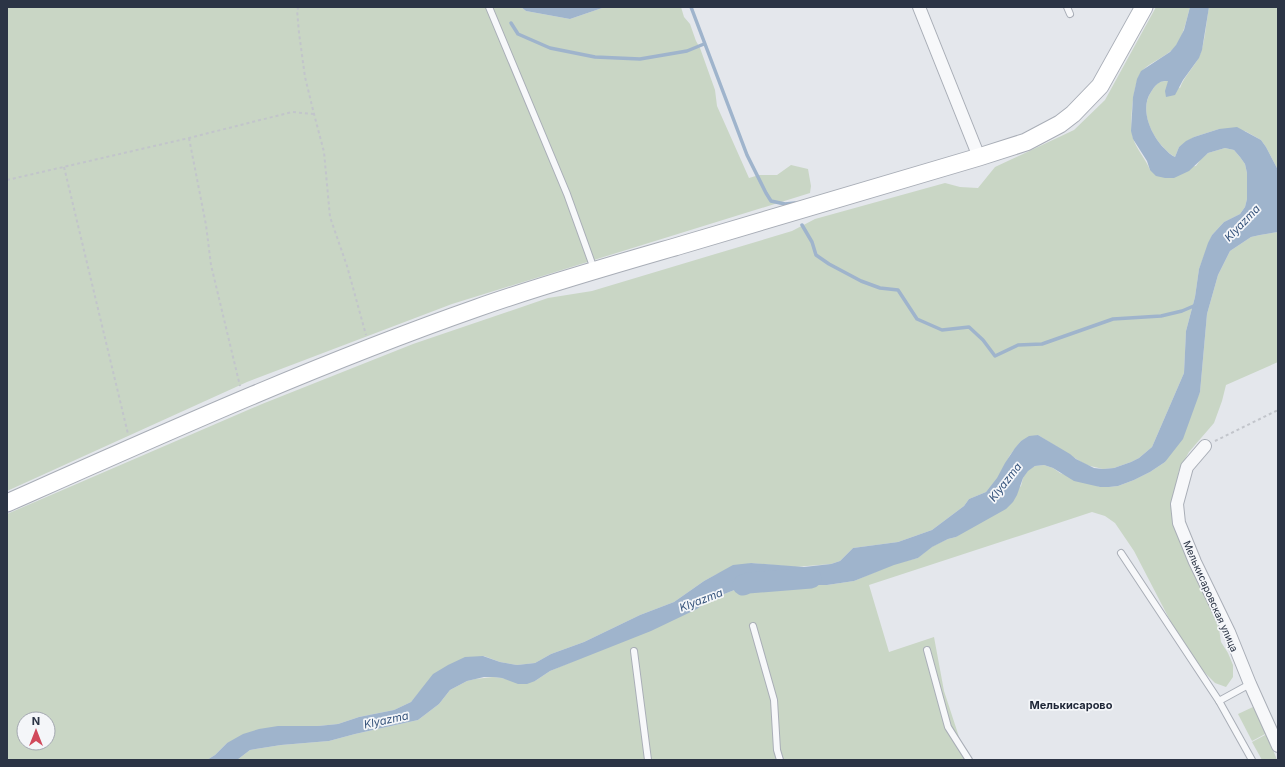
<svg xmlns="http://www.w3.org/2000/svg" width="1285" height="767" viewBox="0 0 1285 767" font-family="Inter,sans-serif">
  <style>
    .green { fill: #c9d6c5; fill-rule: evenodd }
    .water { fill: #9fb4cc }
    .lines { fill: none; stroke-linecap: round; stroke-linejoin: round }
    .stream { stroke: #9fb4cc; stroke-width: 3.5 }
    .river { stroke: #9fb4cc; stroke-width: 21 }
    .lane-casing { stroke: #a9aeb7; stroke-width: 8 }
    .street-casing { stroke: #a9aeb7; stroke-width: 14 }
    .secondary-casing { stroke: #a9aeb7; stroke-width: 19 }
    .path { stroke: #c2c5cb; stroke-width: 2; stroke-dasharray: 3 3; stroke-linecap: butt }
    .lane { stroke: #f7f8fa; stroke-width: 6 }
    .street { stroke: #f7f8fa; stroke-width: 12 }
    .secondary { stroke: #fff; stroke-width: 17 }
    .labels { text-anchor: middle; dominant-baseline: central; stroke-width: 3.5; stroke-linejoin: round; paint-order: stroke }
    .street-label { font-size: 10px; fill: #2b3445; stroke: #f4f6f9 }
    .water-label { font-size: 11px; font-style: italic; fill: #34527a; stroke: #f4f6f9 }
    .neighbourhood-label { font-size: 11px; font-weight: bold; fill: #1d2536; stroke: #f4f6f9 }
  </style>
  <rect width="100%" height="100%" fill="#e4e7ec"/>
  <g class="green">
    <polygon points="7,7 521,7 526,11 570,19 605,7 681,7 684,17 690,24 696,41 700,48 715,90 717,106 749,178 759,175 777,175 791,165 808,169 811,186 810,193 452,304 247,382 7,491"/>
    <path d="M 1156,7 L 1190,7 C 1186,21 1184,35 1175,47 C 1166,57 1152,61 1143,70 C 1133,79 1129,125 1133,138 C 1136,149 1146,159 1150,170 L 1196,166 L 1201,159 L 1208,153 L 1225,148 L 1234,150 L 1240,157 L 1245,164 L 1247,173 L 1247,199 L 1245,207 L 1240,214 L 1224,222 L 1212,235 L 1199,269 L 1195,297 L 1186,331 L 1184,373 L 1152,447 L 1139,458 L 1131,462 L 1114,468 L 1103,469 L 1086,465 L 1038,435 L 1021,441 L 1010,455 L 998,478 L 986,492 L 969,499 L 964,506 L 932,530 L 898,542 L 853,548 L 840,561 L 831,564 L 795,567 L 751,563 L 717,574 L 704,581 L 674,602 L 640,615 L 584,642 L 551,654 L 535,663 L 517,665 L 500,662 L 484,656 L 422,689 L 411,702 L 394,710 L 359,717 L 338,724 L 318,726 L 227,743 L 215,755 L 207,760 L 7,760 L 7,514 L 262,404 L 413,344 L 548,298 L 592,291 L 792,231 L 815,219 L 945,183 L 960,187 L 978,188 L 995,167 L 1074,130 L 1105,100 ZM 24,719 L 48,719 L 48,743 L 24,743 Z"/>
    <path d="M 1209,7 L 1278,7 L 1278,170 L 1266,147 L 1261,140 L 1245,131 L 1219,129 L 1194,137 L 1179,147 L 1175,157 C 1156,146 1137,113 1151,92 C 1153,89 1156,84 1159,82 C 1162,81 1166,81 1169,81 L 1180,88 C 1184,77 1192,69 1198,59 C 1205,46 1206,22 1209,7 Z"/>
    <polygon points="1278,232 1278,362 1226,385 1222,401 1214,423 1189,452 1179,470 1171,509 1175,523 1219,629 1221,642 1228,653 1233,665 1233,677 1226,687 1215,683 1189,657 1134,551 1115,523 1105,516 1092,512 869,585 889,652 934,637 944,691 960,740 973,760 237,760 250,750 281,745 329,741 355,734 418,720 439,704 450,690 467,681 475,679 493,677 502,678 510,680 535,681 550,671 697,609 709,600 742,587 775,580 784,580 800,585 827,585 854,581 894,564 918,558 931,547 948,539 956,537 1021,486 1023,478 1028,470 1035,466 1044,465 1053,468 1060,473 1100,487 1109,487 1118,486 1134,480 1150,472 1165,462 1200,392 1207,314 1218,275 1230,251 1251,237 1260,235"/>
    <polygon points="1253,707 1267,733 1252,741 1238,714"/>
    <polygon points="1267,734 1277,760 1262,760 1252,742"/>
  </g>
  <g class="water">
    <polygon points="521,7 605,7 570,19 526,11"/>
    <path d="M 1190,7 L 1209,7 L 1202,50 L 1199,58 L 1183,80 L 1175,95 L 1166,97 L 1165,91 L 1168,81 C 1166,81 1161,81 1159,83 C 1156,84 1153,89 1151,92 C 1137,112 1156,146 1175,157 L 1179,147 L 1186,141 L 1194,137 L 1219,129 L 1237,127 L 1261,140 L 1266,147 L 1278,170 L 1278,232 L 1260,235 L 1251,237 L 1230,251 L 1218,275 L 1207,314 L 1200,392 L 1183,439 L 1165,462 L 1150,472 L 1134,480 L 1118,486 L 1109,487 L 1100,487 L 1074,481 L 1053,468 L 1044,465 L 1035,466 L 1028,471 L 1023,478 L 1017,495 L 1013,502 L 1006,509 L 956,537 L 948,539 L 932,547 L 918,558 L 894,565 L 854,581 L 827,585 L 800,585 L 784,580 L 775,580 L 742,587 L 709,600 L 697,609 L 651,631 L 550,671 L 535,681 L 527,684 L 518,684 L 502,678 L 493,677 L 484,677 L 467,681 L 450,690 L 439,704 L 418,720 L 355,734 L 329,741 L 281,745 L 250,750 L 237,760 L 207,760 L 215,755 L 227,743 L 243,734 L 259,729 L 278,726 L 318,726 L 338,724 L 359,717 L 394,710 L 411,702 L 433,674 L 448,665 L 465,657 L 483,656 L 500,662 L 517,665 L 535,663 L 551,654 L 584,642 L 640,615 L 674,602 L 704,581 L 733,565 L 751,563 L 804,567 L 831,564 L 840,561 L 853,548 L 898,542 L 932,530 L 964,506 L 969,499 L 986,492 L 997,478 L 1005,463 L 1015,448 L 1021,441 L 1029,436 L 1038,435 L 1070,454 L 1076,459 L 1094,468 L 1103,469 L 1114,468 L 1131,462 L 1139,458 L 1152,447 L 1184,373 L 1186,331 L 1195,297 L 1199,269 L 1208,243 L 1212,235 L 1224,222 L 1240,214 L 1245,207 L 1247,199 L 1247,173 L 1245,164 L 1240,157 L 1234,150 L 1225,148 L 1208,153 L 1189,171 L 1174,178 L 1165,178 L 1156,176 L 1150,170 L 1147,161 L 1133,139 L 1131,131 L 1133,97 L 1137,79 L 1141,71 L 1170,52 L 1176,45 L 1184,30 Z"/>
  </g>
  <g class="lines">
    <g class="stream">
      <polyline points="691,7 747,155 766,193 771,201 785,204 795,203"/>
      <polyline points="511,23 518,34 550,48 595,57 640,59 687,51 704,44"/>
      <polyline points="802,225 812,242 816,255 829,264 861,281 880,288 898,290 917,319 942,330 969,327 983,340 995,356 1018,345 1042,344 1113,319 1161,316 1182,311 1196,305"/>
    </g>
    <polyline class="river" points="743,585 748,583 811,578"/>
    <defs>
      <g id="lane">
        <polyline points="489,7 567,194 594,269"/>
        <polyline points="1067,7 1070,14"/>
        <polyline points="1121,553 1219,701 1252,760"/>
        <polyline points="753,626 774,700 777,750 780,760"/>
        <polyline points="927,650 948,727 969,760"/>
        <polyline points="634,651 648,760"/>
        <polyline points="1219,701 1250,684"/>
      </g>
      <g id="street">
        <polyline points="919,7 979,157"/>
        <polyline points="1205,446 1187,467 1177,504 1179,523 1195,562 1229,632 1250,684 1278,746"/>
      </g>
      <path id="secondary" d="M 7,503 C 162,434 317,364 477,308 C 545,284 616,264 685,244 C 783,215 881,186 979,157 L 1026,142 L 1060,124 L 1073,114 L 1100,86 L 1144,7"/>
    </defs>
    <use href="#lane" class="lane-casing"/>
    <use href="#street" class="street-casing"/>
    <use href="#secondary" class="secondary-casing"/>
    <g class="path">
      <polyline points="299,7 297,10 299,33 305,77 314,114 324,152 330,217 347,266 366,335"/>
      <polyline points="189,138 206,225 211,265 240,386"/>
      <polyline points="64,167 128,434"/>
      <polyline points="7,180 189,138 292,112 314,114"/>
      <polyline points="1215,441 1278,410"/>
    </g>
    <use href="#lane" class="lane"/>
    <use href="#street" class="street"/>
    <use href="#secondary" class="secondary"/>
  </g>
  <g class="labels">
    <g class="street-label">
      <text transform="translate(1211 596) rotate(66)">Мелькисаровская улица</text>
    </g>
    <g class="water-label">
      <text transform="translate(1242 223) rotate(-46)">Klyazma</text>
      <text transform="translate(1005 482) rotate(-52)">Klyazma</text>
      <text transform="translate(701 600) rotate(-21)">Klyazma</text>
      <text transform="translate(386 720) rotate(-12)">Klyazma</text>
    </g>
    <g class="neighbourhood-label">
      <text x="1071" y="705">Мелькисарово</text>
    </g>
  </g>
  <rect width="1285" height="767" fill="none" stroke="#2b3445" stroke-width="16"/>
  <g transform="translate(36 731)"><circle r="19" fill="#f4f6f9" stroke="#a4a8b1"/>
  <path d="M0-3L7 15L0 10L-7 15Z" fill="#d1495b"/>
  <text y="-6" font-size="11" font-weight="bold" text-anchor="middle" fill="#2b3445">N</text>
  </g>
</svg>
